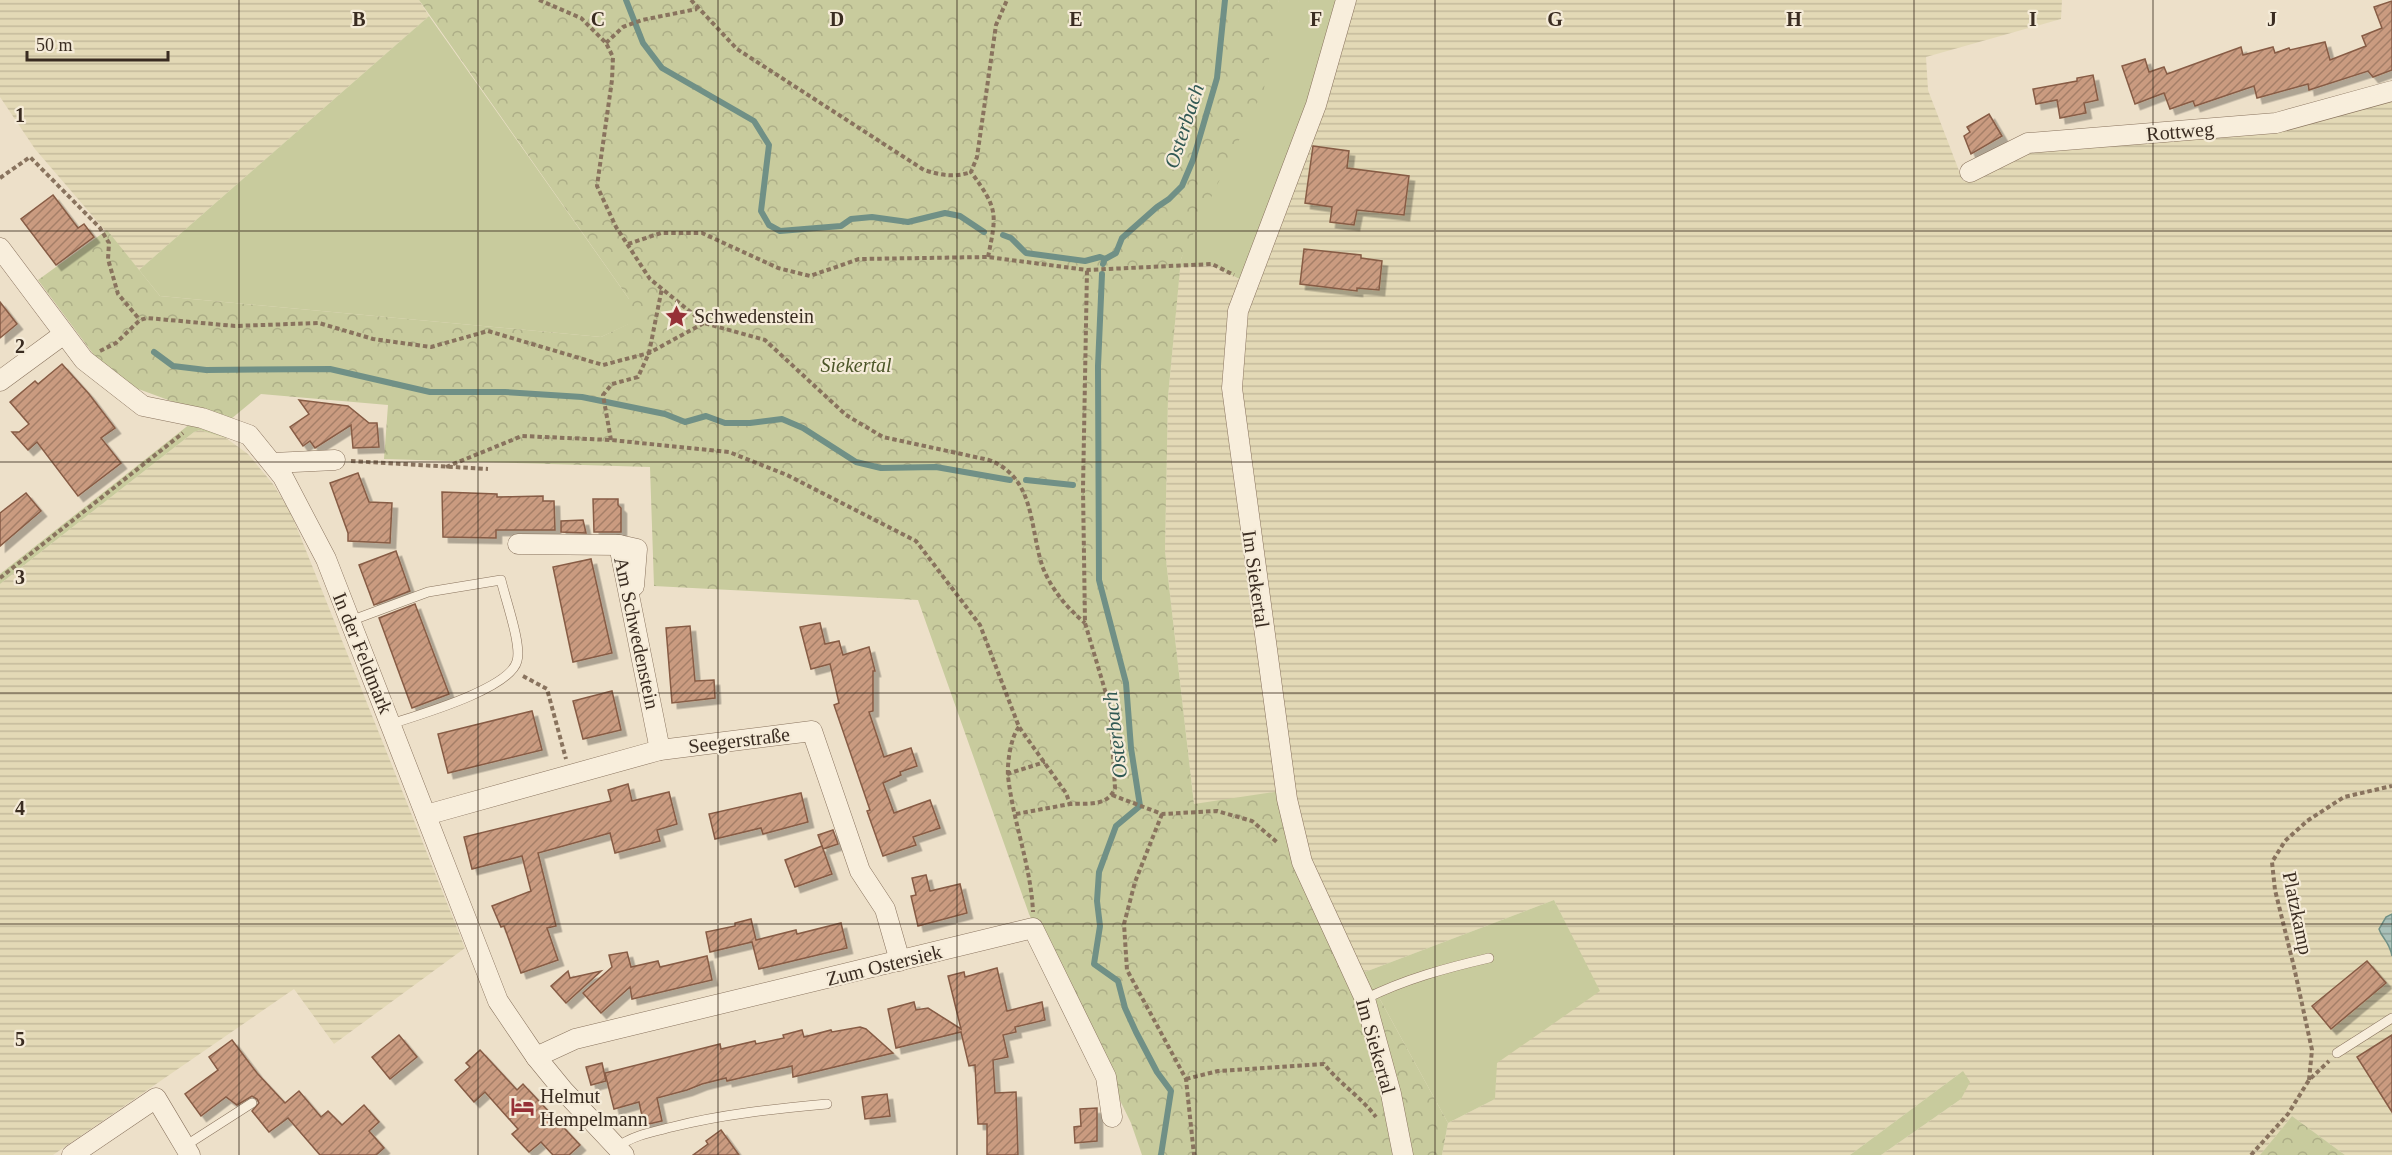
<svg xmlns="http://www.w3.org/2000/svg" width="2392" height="1155" viewBox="0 0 2392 1155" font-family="'Times New Roman',serif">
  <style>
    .farmland { fill: url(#farmland-rules) }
    .green { fill: #c8cb9d }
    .forest { fill: url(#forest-crowns) }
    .water { fill: url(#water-rules); stroke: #709086; stroke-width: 1.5 }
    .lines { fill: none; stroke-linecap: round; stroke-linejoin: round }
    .stream { stroke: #709086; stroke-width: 6 }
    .building { fill: url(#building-hatch); stroke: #875c45; stroke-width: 1.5; filter: url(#shadow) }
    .lane-casing { stroke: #89735e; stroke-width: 10 }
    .street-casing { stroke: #89735e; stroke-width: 21 }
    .path { stroke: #89735e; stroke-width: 4; stroke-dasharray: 4.5 3; stroke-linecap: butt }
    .lane { stroke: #f8eedc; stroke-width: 9 }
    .street { stroke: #f8eedc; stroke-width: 20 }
    .grid { fill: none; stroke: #3a2c21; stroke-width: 1.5; stroke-opacity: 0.55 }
    .labels { text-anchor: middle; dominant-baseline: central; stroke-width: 4.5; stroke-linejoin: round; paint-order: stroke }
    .street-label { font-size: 20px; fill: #3a2c21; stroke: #f5ebd8 }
    .poi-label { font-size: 20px; fill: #3a2c21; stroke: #f5ebd8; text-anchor: start }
    .park-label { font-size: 20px; font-style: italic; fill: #4c5528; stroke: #f5ebd8 }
    .water-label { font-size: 21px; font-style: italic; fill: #315954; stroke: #f5ebd8 }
    .grid-label { font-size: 20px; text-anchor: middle; font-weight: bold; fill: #3a2c21; stroke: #f5ebd8; stroke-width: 4.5; stroke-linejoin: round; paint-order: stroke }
  </style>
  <defs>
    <pattern id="farmland-rules" width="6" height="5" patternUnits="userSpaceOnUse" patternTransform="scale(1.5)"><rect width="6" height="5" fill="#e3d9b6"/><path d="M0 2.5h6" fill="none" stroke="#c4ba9c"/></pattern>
    <pattern id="forest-crowns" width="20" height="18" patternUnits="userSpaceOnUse" patternTransform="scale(1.5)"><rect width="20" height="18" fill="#c8cb9d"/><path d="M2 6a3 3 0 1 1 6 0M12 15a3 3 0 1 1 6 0" fill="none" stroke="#adae87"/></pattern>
    <pattern id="water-rules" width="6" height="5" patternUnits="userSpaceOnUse" patternTransform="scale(1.5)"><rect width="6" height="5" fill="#a9c1b9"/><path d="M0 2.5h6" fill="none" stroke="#8b9d96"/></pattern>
    <pattern id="building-hatch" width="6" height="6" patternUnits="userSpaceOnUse" patternTransform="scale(1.5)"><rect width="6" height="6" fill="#ca9b80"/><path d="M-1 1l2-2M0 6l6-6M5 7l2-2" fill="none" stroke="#a57f68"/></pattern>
    <filter id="shadow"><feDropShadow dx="5.5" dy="5.5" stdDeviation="0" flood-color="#0004"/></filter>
  </defs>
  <rect width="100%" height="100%" fill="#ede0c9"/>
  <g class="farmland">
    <polygon points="0,0 419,0 429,16 139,270 35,149 0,97"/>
    <polygon points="1356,0 2062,0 2061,19 1926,57 1928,90 1963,181 2031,152 2392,99 2392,1155 2345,1155 2292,1116 2260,1155 1881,1155 1961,1099 1963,1071 1850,1155 1442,1155 1448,1123 1495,1099 1496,1063 1599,991 1554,900 1365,972 1313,888 1194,804 1165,551 1168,397 1180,267 1212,265 1252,286 1321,106"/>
    <polygon points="200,430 226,438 248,454 273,484 291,513 465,948 334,1044 294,989 53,1155 0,1155 0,584 194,432"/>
  </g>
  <g class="green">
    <polygon points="1279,0 1356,0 1321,106 1253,286 1212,265 1180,267 1181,259"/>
    <polygon points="429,16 629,299 629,324 601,337 160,296 139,270"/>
    <polygon points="231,419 226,438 200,430 194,432 0,584 0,574 195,420"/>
    <polygon points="1554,900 1600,991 1497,1063 1495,1099 1448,1123 1365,972"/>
    <polygon points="1963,1071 1970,1082 1961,1099 1881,1155 1850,1155"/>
  </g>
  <g class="forest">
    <polygon points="419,0 1279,0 1264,89 1181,259 1168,397 1165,551 1194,804 1281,791 1313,888 1365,972 1448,1123 1442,1155 1142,1155 1131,1123 1029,914 918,600 654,586 650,467 384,459 388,405 261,394 231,419 201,412 122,383 97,359 38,280 107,230 160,296 601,337 628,324 629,299"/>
    <polygon points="2292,1116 2345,1155 2260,1155"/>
  </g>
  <path class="water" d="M 2392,914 L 2392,956 C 2389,940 2382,939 2379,929 L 2386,917 Z"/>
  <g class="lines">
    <g class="stream">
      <polyline points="626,0 643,43 662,68 754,121 769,145 761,211 769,225 780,231 841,226 851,219 872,217 908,222 945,213 960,216 984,232"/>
      <polyline points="1003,235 1011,238 1026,253 1085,261 1100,257 1105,259"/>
      <polyline points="1103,264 1105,259 1116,253 1122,238 1157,207 1169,199 1182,186 1193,160 1217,78 1225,0"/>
      <polyline points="1102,274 1098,366 1099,580 1126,683 1131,748 1140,806 1116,826 1099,872 1097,901 1100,926 1094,964 1118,981 1125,1008 1136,1032 1157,1072 1171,1091 1161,1155"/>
      <polyline points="154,352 173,366 206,370 330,369 430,392 505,392 582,397 665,414 685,422 706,416 725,423 750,423 782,419 803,428 856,462 881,468 936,467 1010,480"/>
      <polyline points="1026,480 1073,485"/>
    </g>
  </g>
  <g class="building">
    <polygon points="2392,1 2392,70 2373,77 2368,71 2309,90 2308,84 2257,98 2254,86 2195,106 2193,101 2170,109 2164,93 2135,104 2122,66 2145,59 2149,72 2164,67 2167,74 2241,47 2243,55 2273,47 2275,53 2289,48 2290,50 2325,42 2330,60 2366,46 2362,36 2382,28 2374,7"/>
    <polygon points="2093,75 2098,100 2084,103 2086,113 2060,118 2057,100 2036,104 2033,89 2077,81 2077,78"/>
    <polygon points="1989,114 2002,136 1971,154 1964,136 1970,132 1967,127"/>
    <polygon points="1313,146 1349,151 1347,168 1409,176 1404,215 1357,210 1354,225 1330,222 1332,207 1305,203"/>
    <polygon points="53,195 78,228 84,224 94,237 56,265 21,219"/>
    <polygon points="1304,249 1361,255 1361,258 1382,261 1379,290 1357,288 1357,291 1300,284"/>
    <polygon points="0,302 17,324 0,338"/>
    <polygon points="62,364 89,394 115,428 101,438 121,463 78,496 37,442 28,450 12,432 19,432 29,424 10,402 35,381 38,384"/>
    <polygon points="299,400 348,406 369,423 377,423 379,447 353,448 351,425 315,448 310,441 303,446 290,427 309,414"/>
    <polygon points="358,473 369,502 392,503 390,543 348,541 348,533 330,483"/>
    <polygon points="442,492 497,494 497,497 543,496 543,501 554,501 555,530 496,530 496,538 443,537"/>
    <polygon points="26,493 41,511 0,546 0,513"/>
    <polygon points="593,499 618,499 618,505 621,508 621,532 594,532"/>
    <polygon points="583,520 586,533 561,532 561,521"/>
    <polygon points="396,551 410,591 374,605 359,565"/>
    <polygon points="591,559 612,653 573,662 553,567"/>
    <polygon points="415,604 449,694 412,708 379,618"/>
    <polygon points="820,623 825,644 839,641 843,655 869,647 875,671 873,671 873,711 869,712 884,757 911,748 917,766 900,772 901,775 883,783 894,813 930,800 940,828 913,837 916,845 883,856 867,811 870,810 834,705 839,703 830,664 811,669 800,627"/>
    <polygon points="690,626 695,681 714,680 715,698 672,703 666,628"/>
    <polygon points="612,691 621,730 583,739 573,701"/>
    <polygon points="532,711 542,750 448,773 438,734"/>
    <polygon points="628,784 632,801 669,792 677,824 657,830 660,841 615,853 610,833 538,853 556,926 547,928 558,960 521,973 504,926 501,927 492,906 531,891 522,856 472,869 464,837 611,801 608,790"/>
    <polygon points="801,793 808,822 763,834 761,828 715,839 709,814"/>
    <polygon points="833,830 838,844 823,849 818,835"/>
    <polygon points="822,846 832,874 795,887 785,860"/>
    <polygon points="926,875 930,891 960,884 967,913 918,926 911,896 916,895 912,878"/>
    <polygon points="751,919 756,940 796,930 797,934 841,923 847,948 759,969 752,942 710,952 706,932 735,926 735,923"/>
    <polygon points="627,952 631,967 658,961 660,967 707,956 712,980 632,999 630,987 601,1013 583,993 612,967 609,955"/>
    <polygon points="2367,961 2386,983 2331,1029 2312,1006"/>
    <polygon points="997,968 1007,1011 1042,1002 1045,1020 1015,1027 1016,1032 1003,1035 1008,1057 993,1060 995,1093 1016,1092 1018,1155 987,1155 987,1124 978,1124 975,1065 969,1066 961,1032 896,1048 888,1009 914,1002 916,1010 928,1008 961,1029 948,976 964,972 965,977"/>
    <polygon points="568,971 570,978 601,971 566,1003 551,986"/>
    <polygon points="860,1027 866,1029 893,1053 793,1077 792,1066 727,1081 726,1078 702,1084 687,1090 657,1098 662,1121 644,1125 639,1102 614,1109 605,1073 720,1044 721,1049 755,1041 756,1044 784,1038 783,1035 802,1030 804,1037 831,1030 832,1032"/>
    <polygon points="399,1035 417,1057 390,1079 372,1057"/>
    <polygon points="2392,1035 2392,1112 2357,1057"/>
    <polygon points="232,1040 257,1073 285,1103 299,1091 321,1117 328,1111 342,1125 364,1105 379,1122 369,1131 384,1148 376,1155 320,1155 288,1118 269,1132 252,1111 259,1103 257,1099 252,1096 237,1105 226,1097 201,1116 185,1094 218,1070 209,1057"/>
    <polygon points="480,1050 517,1090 523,1084 580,1145 569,1155 553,1155 541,1142 529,1152 512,1134 518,1129 485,1092 474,1102 455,1080 470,1067 466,1063"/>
    <polygon points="602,1063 606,1081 591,1085 586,1067"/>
    <polygon points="887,1094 890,1116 865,1119 862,1097"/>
    <polygon points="1097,1108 1097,1141 1075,1143 1074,1127 1081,1126 1080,1109"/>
    <polygon points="721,1130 739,1155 693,1155 708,1144 706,1141"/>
  </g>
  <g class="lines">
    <defs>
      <g id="lane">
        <path d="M 350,621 L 428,592 L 501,580 C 505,598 522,645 517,661 C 510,689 418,715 391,724"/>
        <path d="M 1365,999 C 1405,979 1446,968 1489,958"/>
        <polyline points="2337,1053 2392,1018"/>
        <polyline points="185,1146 252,1103"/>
        <path d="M 617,1147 C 634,1135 652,1132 672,1127 C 723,1114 774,1109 827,1104"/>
      </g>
      <g id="street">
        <polyline points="1346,0 1316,105 1238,311 1232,388 1287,799 1302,862 1365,999 1391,1094 1403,1155"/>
        <polyline points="1970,172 2028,143 2276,123 2392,91"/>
        <polyline points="0,248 84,360 143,406 202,418 249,435 283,477 326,559 498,1001 536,1057 563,1090 624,1155"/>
        <polyline points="0,381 64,334"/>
        <polyline points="273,463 335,460"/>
        <polyline points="518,544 619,545 637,549 634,586"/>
        <polyline points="619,545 660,750"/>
        <polyline points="426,815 660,750 812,731 860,871 885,909 900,961"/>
        <polyline points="536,1057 575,1039 1033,928 1106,1077 1112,1117"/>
        <polyline points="72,1155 156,1098 190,1155"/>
      </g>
    </defs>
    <use href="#lane" class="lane-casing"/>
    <use href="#street" class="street-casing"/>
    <g class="path">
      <path d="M 539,0 L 581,18 L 606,43 L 613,57 L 612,80 L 597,186 L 616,227 L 650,279 L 704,323 L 765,340 L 846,415 L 883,437 L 989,460 C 1036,478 1029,528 1043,568 C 1052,590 1067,608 1085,623"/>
      <path d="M 691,0 L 737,49 L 924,170 C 941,175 954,178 971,172"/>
      <polyline points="606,43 623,27 642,20 697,9"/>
      <polyline points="0,178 30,157 100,228 109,243 108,259 118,294 140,320"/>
      <polyline points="628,244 661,233 702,233 778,268 810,276 859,259 988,257 1087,270 1212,264 1234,275"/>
      <path d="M 988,257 C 997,213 998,209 971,172 L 977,157 L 996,25 L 1007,0"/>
      <polyline points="100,351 116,343 140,320 147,318 235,326 319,323 373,339 431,347 488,331 603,365 649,353 704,323"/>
      <polyline points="611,440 603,395 612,384 638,377 649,353 662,288"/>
      <polyline points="351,461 488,469"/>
      <path d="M 446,467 L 522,436 L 611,440 L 729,452 L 787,475 L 916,541 L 980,625 L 1019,727 L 1066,793 L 1070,804 C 1087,803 1108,807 1115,788 L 1110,707 L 1085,623 L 1083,489 L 1087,270"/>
      <polyline points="0,578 183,433"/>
      <polyline points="523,676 547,689 566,759"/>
      <path d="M 1019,727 C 1011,736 1007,763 1008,776 C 1013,822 1031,866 1033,912"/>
      <polyline points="1007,774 1045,762"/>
      <polyline points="1112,795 1162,814 1217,811 1252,821 1278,843"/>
      <polyline points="1016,814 1070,804"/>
      <polyline points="1162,814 1135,882 1124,924 1127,970 1186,1079 1194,1155"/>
      <path d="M 1186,1079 L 1218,1071 L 1324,1064 C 1340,1084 1361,1097 1376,1117"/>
      <polyline points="2309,1080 2312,1050 2294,967 2275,890 2272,862 2285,841 2307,821 2344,797 2392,786"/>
      <polyline points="2251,1155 2288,1114 2309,1080 2329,1061"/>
    </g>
    <use href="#lane" class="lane"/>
    <use href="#street" class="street"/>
  </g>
  <path class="grid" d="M 239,0 L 239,1155M 478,0 L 478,1155M 718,0 L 718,1155M 957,0 L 957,1155M 1196,0 L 1196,1155M 1435,0 L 1435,1155M 1674,0 L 1674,1155M 1914,0 L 1914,1155M 2153,0 L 2153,1155M 0,231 L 2392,231M 0,462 L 2392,462M 0,693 L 2392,693M 0,924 L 2392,924"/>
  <defs>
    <symbol id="sight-bare" viewBox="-9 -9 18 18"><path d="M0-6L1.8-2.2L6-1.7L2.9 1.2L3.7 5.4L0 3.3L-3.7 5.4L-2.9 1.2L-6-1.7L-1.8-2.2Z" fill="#963036" stroke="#f5ebd8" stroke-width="2.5" paint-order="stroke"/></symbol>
    <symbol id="hotel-bare" viewBox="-9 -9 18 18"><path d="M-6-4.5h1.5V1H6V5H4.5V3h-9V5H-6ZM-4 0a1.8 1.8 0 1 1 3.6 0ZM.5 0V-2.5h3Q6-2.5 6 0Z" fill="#963036" stroke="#f5ebd8" stroke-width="2.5" paint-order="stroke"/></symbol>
  </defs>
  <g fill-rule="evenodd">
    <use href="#sight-bare" x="660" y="300" width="33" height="33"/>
    <use href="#hotel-bare" x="506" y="1090" width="33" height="33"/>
  </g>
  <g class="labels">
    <g class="street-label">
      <text transform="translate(2180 131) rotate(-5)">Rottweg</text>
      <text transform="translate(1256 579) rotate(82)">Im Siekertal</text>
      <text transform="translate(637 633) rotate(78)">Am Schwedenstein</text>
      <text transform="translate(363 653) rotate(68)">In der Feldmark</text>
      <text transform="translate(739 740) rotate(-7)">Seegerstraße</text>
      <text transform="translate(2298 913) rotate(78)">Platzkamp</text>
      <text transform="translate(884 965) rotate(-14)">Zum Ostersiek</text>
      <text transform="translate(1376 1046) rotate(74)">Im Siekertal</text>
    </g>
    <g class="poi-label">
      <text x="694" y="316">Schwedenstein</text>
      <text x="540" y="1096">Helmut<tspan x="540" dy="23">Hempelmann</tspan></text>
    </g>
    <g class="park-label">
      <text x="856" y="365">Siekertal</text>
    </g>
    <g class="water-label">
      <text transform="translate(1184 126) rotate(-72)">Osterbach</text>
      <text transform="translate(1115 735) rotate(-97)">Osterbach</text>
    </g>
  </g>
  <g class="grid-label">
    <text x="359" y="26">B</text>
    <text x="598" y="26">C</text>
    <text x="837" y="26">D</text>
    <text x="1076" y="26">E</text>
    <text x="1316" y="26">F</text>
    <text x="1555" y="26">G</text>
    <text x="1794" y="26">H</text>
    <text x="2033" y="26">I</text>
    <text x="2272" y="26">J</text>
    <text x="20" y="122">1</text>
    <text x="20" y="353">2</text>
    <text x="20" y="584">3</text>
    <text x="20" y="815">4</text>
    <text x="20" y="1046">5</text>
  </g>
  <path d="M27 51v9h141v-9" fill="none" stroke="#3a2c21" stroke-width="3"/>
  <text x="36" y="51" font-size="18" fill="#3a2c21" stroke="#f5ebd8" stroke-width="4.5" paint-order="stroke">50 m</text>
</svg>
